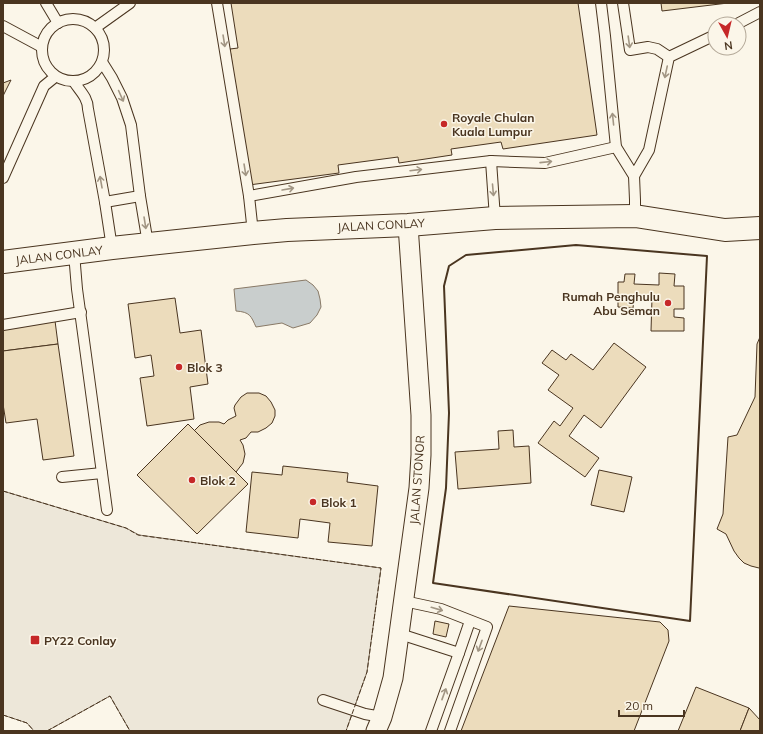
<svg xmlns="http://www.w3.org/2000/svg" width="763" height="734" viewBox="0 0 763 734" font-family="Mulish,sans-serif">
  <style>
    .parking { fill: #ede7d9; stroke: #887966 }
    .water { fill: #c9cecd; stroke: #887966 }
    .building { fill: #ecdcbc; stroke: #4a3520 }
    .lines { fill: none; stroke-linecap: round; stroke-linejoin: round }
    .lane-casing { stroke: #4a3520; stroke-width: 12 }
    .street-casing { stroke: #4a3520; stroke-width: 21 }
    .secondary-casing { stroke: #4a3520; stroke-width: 24 }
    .lane { stroke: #fbf6e9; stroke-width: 10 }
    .street { stroke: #fbf6e9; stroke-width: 19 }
    .secondary { stroke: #fbf6e9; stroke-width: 22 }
    .fence { stroke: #4a3520; stroke-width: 1; stroke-dasharray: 5 2; stroke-linecap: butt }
    .wall { stroke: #4a3520; stroke-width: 2 }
    .oneway { stroke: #a29684 }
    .poi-dot { fill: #c62828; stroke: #fbf6e9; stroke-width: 1.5 }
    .labels { text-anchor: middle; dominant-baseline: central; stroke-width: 3; stroke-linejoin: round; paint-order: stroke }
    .poi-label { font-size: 12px; font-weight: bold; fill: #4a3520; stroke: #fbf6e9; text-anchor: start }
    .street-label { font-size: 12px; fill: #4a3520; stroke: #fbf6e9 }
  </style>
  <rect width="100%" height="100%" fill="#fbf6e9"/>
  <polygon class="parking" points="3,491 126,528 139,535 381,568 367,672 346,731 130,731 110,696 47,731 34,731 27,723 3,715"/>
  <path class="water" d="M 306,280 L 313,285 L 318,291 L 320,299 L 321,307 L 317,315 L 310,323 L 293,328 L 282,323 L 256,327 C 251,316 250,312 236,311 L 234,289 Z"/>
  <g class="building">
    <polygon points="231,3 578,3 597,135 503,149 501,142 451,149 452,155 399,163 398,157 338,165 339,173 249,185 230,49 238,48"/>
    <polygon points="661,3 728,3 662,11"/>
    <polygon points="11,80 3,96 3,83"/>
    <polygon points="659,273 675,274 674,286 684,286 684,309 674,309 674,317 684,318 684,331 651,331 652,298 634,297 633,308 618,307 618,282 624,282 625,274 635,274 634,284 659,285"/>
    <polygon points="175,298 180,333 201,330 208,384 190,387 194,419 147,426 140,378 154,376 151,355 135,358 128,304"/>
    <polygon points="54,313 58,344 3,351 3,320"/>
    <polygon points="760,337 760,568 759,568 751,566 744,563 739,558 734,551 726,534 717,529 723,514 728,437 737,435 755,397 757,344"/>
    <polygon points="614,343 646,367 601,428 584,415 569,436 599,458 585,477 538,443 554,421 560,426 573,408 548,390 559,375 542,363 552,350 566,360 571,354 593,370"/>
    <polygon points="58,344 74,456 43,460 37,419 6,423 3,404 3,351"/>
    <polygon points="247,393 259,393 266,396 271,402 275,410 275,416 272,423 266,428 258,432 251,432 246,438 240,440 243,445 245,454 243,463 236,472 194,431 200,425 209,422 219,422 224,424 228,420 236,416 234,408 235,405 241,397"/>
    <polygon points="188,424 248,484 197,534 137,475"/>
    <polygon points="513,430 514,447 529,446 531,483 458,489 455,452 499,449 498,431"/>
    <polygon points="283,466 348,473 347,482 378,486 372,546 328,542 330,523 300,519 298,538 246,532 252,472 282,475"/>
    <polygon points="599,470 632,477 624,512 591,505"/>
    <polygon points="509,606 660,622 668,630 669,641 634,731 461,731"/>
    <polygon points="435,621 449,624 446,637 433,634"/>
    <polygon points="696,687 749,708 740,731 678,731"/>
    <polygon points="749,708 760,720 760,731 740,731"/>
  </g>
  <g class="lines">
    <defs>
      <g id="lane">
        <polyline points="46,3 58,23"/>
        <polyline points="217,3 249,196 253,233"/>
        <polyline points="601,3 605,36 616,147 634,176 649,150 669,57 715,35"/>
        <polyline points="623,3 630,50 648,47 657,49 669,57"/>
        <circle cx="73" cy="50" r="31"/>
        <polyline points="737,24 760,12"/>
        <polyline points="3,26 42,47"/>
        <polyline points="95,28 130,3"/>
        <polyline points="102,62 112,78 122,98 131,125 140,196 148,244"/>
        <path d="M 74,82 C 80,91 88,98 88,109 L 105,202 L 112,248"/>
        <polyline points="491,161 495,218"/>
        <polyline points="634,176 635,200 635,216"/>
        <polyline points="3,178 44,86 55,77"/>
        <polyline points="249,196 356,177 491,161 545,163 616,147"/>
        <polyline points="105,202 140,196"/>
        <polyline points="74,253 77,289 107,510"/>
        <polyline points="3,325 81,312"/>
        <polyline points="62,477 102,473"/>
        <polyline points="404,601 441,609 487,627 450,731"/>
        <polyline points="400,634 459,653"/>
        <polyline points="323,700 365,714 382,717"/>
        <polyline points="431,731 459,653 470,621"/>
      </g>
      <polyline id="street" points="376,731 382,717 393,678 419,488 421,455 421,415 408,225"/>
      <polyline id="secondary" points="3,262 112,248 253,233 287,230 408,225 495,218 635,216 725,230 760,228"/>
    </defs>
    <use href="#lane" class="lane-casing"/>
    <use href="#street" class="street-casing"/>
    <use href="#secondary" class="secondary-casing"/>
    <use href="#lane" class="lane"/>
    <use href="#street" class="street"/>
    <use href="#secondary" class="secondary"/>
    <g class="fence">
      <polyline points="3,491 126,528 138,535 381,568 367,672 346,731"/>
      <polyline points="3,715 27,723 34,731"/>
      <polyline points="47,731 110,696 130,731"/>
    </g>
    <polygon class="wall" points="576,245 707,256 690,621 433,583 446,488 449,413 444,286 449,266 466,255"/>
  </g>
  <defs><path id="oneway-shaft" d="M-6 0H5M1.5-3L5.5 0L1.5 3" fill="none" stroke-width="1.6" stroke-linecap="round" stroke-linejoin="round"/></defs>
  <g class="oneway">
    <use href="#oneway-shaft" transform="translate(224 41) rotate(81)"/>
    <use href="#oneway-shaft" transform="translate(629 42) rotate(82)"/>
    <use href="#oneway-shaft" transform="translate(666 72) rotate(102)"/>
    <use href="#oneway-shaft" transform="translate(121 96) rotate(66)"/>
    <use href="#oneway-shaft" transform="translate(613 119) rotate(-96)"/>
    <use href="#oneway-shaft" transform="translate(546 162) rotate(-6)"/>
    <use href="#oneway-shaft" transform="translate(245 170) rotate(81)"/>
    <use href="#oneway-shaft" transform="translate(416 170) rotate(-7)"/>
    <use href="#oneway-shaft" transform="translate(101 182) rotate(-100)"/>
    <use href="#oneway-shaft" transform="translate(288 189) rotate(-10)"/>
    <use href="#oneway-shaft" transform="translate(493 190) rotate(85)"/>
    <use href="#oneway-shaft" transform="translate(145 223) rotate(81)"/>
    <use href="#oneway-shaft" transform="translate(437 609) rotate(16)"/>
    <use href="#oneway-shaft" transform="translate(480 646) rotate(110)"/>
    <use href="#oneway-shaft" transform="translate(444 694) rotate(-70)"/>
  </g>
  <g class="poi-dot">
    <circle cx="444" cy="124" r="4"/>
    <circle cx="668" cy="303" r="4"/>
    <circle cx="179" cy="367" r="4"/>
    <circle cx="192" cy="480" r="4"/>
    <circle cx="313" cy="502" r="4"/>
    <rect x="30" y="635" width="10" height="10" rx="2"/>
  </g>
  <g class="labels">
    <g class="poi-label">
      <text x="452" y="117">Royale Chulan<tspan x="452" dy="14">Kuala Lumpur</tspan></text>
      <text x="660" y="296" text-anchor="end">Rumah Penghulu<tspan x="660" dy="14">Abu Seman</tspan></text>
      <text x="187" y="367">Blok 3</text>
      <text x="200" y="480">Blok 2</text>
      <text x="321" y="502">Blok 1</text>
      <text x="44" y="640">PY22 Conlay</text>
    </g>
    <g class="street-label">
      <text transform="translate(381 225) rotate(-3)">JALAN CONLAY</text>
      <text transform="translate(59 255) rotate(-7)">JALAN CONLAY</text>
      <text transform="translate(417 480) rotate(-86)">JALAN STONOR</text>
    </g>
  </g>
  <rect width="763" height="734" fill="none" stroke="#4a3520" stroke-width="8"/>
  <g transform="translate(727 36) rotate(172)"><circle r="19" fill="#fbf6e9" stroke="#b4a999"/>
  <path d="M0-3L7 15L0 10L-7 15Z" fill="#c62828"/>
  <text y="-6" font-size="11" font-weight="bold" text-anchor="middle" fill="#4a3520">N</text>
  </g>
  <path d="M619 710v6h65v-6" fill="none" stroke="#4a3520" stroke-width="2"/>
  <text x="625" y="710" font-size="12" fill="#4a3520" stroke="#fbf6e9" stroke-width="3" paint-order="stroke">20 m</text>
</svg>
